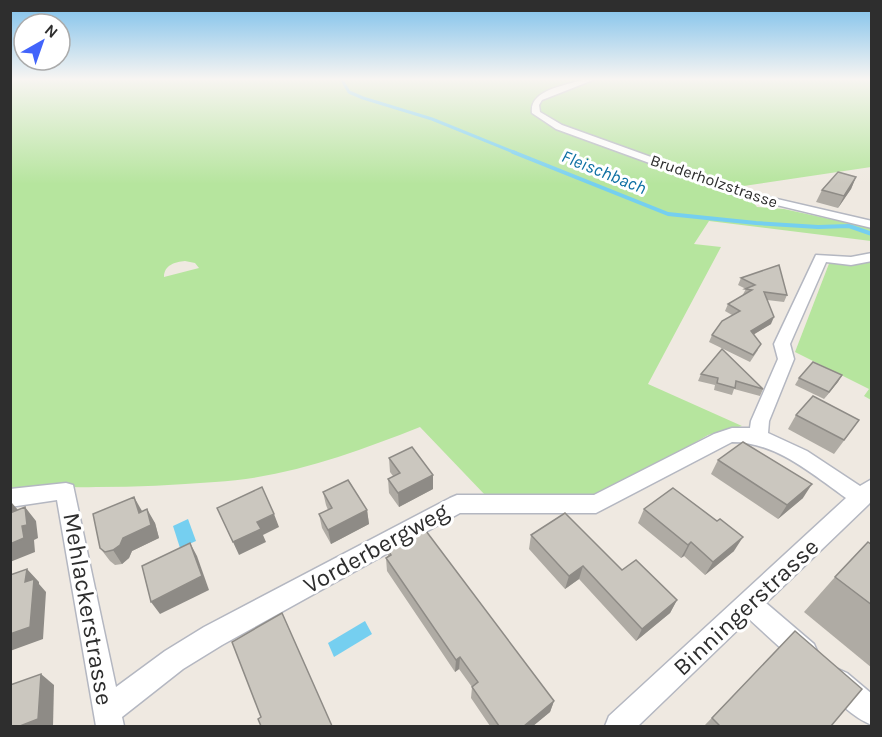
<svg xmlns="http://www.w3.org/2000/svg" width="882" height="737" viewBox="0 0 882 737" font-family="Karla,sans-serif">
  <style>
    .green { fill: #b6e59e; fill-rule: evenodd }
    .water { fill: #75cff0 }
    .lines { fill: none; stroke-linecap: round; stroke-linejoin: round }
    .stream-far1 { stroke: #75cff0; stroke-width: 3 }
    .stream { stroke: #75cff0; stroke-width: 4 }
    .minor-casing { stroke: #b4b7c1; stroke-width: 3 }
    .minor { fill: #fff; fill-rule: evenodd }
    .wall { fill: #afaba4 }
    .shaded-wall { fill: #8e8b86 }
    .building { fill: #cbc7bf; stroke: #8e8b86; stroke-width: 1.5 }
    .labels { text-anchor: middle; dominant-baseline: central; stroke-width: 6; stroke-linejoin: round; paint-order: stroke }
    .far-street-label { font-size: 16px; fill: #2e2e2e; stroke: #fff }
    .far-water-label { font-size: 18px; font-style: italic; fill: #0d6fa3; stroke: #fff }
    .near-street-label { font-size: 24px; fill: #2e2e2e; stroke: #fff }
  </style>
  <rect width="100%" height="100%" fill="#efe9e1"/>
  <g class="green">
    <path d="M 10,80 L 871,80 L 871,167 L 730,188 L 747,195 L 757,207 L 784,209 L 871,228 L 871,241 L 709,221 L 694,244 L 721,247 L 648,384 L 742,426 L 708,435 L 622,485 L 584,498 L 486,496 L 420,427 C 354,453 286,478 215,482 C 175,485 136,487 96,487 C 67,488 39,485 11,491 ZM 185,261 L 195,263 L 199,268 L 164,277 C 164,265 175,262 185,261 Z"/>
    <polygon points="871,260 871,400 864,396 869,389 795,352 830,261"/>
  </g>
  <g class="water">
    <polygon points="188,519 196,541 180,548 173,526"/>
    <polygon points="365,621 372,634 334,657 328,643"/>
  </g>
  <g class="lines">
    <polyline class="stream-far1" points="342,80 349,92 363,98 432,119 516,153"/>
    <polyline class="stream" points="513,152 668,214 756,223 818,227 849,226 872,234"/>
    <defs>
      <g id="minor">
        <path d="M 582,80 L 593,80 L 542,100 L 539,105 L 540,112 L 562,125 L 751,193 L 872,221 L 872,228 L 743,197 L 556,129 L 532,113 C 529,90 564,86 582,80 Z"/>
        <path d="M 872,253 L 872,261 L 851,265 L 826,262 L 790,344 L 794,359 L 769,421 L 768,433 L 807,451 L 860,486 L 872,479 L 872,500 L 869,504 L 766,603 L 814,644 L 818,653 L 814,662 L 805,666 L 796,662 L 749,619 L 638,726 L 605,726 L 609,716 L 846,498 C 812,474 776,442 732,442 L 596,513 L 460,513 L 222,645 L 183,669 L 122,717 L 124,726 L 96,726 L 57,500 L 10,507 L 10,489 L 66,483 L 73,485 L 116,687 L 165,651 L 204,627 L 450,498 L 457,495 L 594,495 L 714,434 L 732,428 L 750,428 L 751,421 L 778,359 L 774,344 L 816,255 L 851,257 Z"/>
        <path d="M 838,669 L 847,673 L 872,694 L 872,725 C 854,718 832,699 825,682 L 829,673 Z"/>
      </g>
    </defs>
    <use href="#minor" class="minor-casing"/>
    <use href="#minor" class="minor"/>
  </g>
  <g class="wall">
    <polygon points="856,177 851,189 838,208 816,202 822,190"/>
    <polygon points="741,278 787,295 784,302 767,300 771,324 754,334 758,350 750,362 709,342 712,335 732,315 725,311 728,304 742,296 746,289 738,285"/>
    <polygon points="722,349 763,389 760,396 734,389 732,395 714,390 715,385 698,381 701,374"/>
    <polygon points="842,375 824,399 795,385 799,378"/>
    <polygon points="796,415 849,434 834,454 788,429"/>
    <polygon points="389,458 433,489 399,507 389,493 388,479 393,476 390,472"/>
    <polygon points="718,460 803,498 778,519 711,474"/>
    <polygon points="323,492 367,510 369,524 331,544 322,528 319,514 328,510 326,505"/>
    <polygon points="644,509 734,551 705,575 684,556 681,558 638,523"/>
    <polygon points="142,511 155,523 159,538 132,551 129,558 122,564 115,565 110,561 100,548"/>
    <polygon points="531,535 622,570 677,600 670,613 636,641 579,579 565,589 529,549"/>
    <polygon points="872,545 872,668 804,612 835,577"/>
    <polygon points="387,549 554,701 550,712 533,726 490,726 471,698 472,687 459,669 455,672 387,571 386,558 388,556"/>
    <polygon points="795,631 831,726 704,726"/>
  </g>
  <g class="shaded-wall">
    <polygon points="856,177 851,189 838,208 844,196"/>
    <polygon points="774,317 771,324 748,338 751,331"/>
    <polygon points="842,375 838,382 824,399 829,392"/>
    <polygon points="433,475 433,489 399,507 398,493"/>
    <polygon points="812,484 803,498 778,519 787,505"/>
    <polygon points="134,497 142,511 147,526 139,513"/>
    <polygon points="12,503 24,517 10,514"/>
    <polygon points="25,507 36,521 38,538 34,540 35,552 10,562 10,544 22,526"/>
    <polygon points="147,509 155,523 159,538 132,551 129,558 122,564 113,550"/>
    <polygon points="367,510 369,524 331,544 328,530"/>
    <polygon points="274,514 279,527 263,535 266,542 239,555 233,542 257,522"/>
    <polygon points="743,537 734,551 705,575 713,562"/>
    <polygon points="691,542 684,556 681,558 688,545"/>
    <polygon points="190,543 197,556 209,590 160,614 151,602"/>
    <polygon points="583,566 579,579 565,589 569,576"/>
    <polygon points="27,569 39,582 39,584 46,592 43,639 10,651 10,634 25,582"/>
    <polygon points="677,600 670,613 636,641 642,629"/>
    <polygon points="460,657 459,669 455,672 456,660"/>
    <polygon points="41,674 54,685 53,726 20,726"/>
    <polygon points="554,701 550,712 533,726 524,726"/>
  </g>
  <g class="building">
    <polygon points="838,172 856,177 844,196 822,190"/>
    <polygon points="779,265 787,295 764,292 774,317 751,331 761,344 753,355 712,335 722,321 740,311 728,304 752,290 745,289 755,285 741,278"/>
    <polygon points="722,349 763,389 736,381 735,388 717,383 718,378 701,374"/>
    <polygon points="813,362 842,375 829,392 799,378"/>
    <polygon points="813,396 859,420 844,440 796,415"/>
    <polygon points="743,442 812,484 787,505 718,460"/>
    <polygon points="412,447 433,475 398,493 388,479 400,473 389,458"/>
    <polygon points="348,480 367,510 328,530 319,514 332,508 323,492"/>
    <polygon points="262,487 274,514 257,522 261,529 233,542 217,508"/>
    <polygon points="673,488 717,521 720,519 743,537 713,562 691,542 688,545 644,509"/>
    <polygon points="134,497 139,513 147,509 151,525 123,538 120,545 113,550 105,552 100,548 93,514"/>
    <polygon points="25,507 27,525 22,526 24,538 10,544 10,513"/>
    <polygon points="565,513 622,570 636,560 677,600 642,629 583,566 569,576 531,535"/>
    <polygon points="423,527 554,701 524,726 499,726 472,687 478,682 460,657 456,660 386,558 391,555 387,549"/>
    <polygon points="868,542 872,545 872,605 835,577"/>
    <polygon points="190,543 202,576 151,602 142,566"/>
    <polygon points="27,569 25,582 34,579 30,627 10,634 10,575"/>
    <polygon points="282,613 332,726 261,726 258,719 261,717 232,642"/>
    <polygon points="795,631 862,689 831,726 720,726 712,718"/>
    <polygon points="41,674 38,719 20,726 10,726 10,685"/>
  </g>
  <linearGradient id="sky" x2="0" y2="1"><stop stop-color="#7abfeb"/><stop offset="0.43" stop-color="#f8f5f2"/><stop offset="1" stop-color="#f8f5f2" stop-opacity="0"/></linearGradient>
  <rect width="882" height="184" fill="url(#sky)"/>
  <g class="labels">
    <g class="far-street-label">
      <text transform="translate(714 181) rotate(19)">Bruderholzstrasse</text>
    </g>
    <g class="far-water-label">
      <text transform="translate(604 172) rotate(22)">Fleischbach</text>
    </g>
    <g class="near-street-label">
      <text transform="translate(376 548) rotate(-29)">Vorderbergweg</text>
      <text transform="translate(746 607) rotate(-43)">Binningerstrasse</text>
      <text transform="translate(88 609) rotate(80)">Mehlackerstrasse</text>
    </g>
  </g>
  <rect width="882" height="737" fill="none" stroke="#2e2e2e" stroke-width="24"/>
  <g transform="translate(42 42) rotate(40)"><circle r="28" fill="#ffffff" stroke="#ababab" stroke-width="1.5"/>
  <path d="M0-4.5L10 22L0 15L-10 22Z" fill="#4264fb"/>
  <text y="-9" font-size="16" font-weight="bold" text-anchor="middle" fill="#2e2e2e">N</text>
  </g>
</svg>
